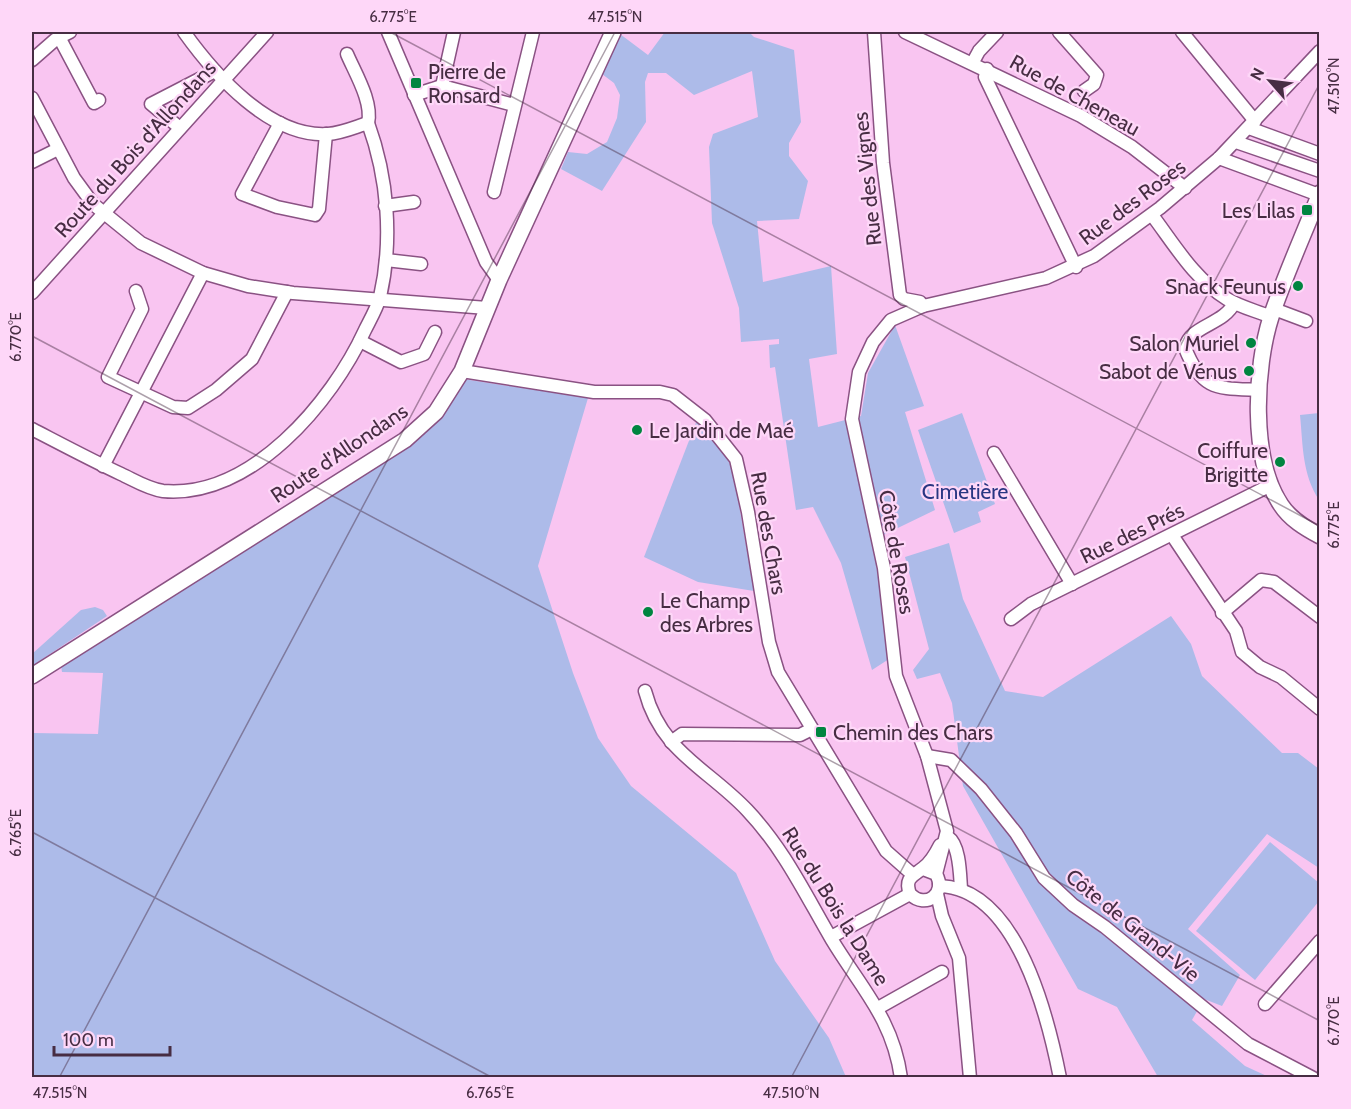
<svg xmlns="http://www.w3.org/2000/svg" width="1351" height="1109" viewBox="0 0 1351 1109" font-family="Cabin,sans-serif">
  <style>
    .green { fill: #adbbe9 }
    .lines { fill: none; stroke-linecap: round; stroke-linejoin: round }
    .minor-casing { stroke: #8a5283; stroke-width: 15 }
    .major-casing { stroke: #8a5283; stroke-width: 18 }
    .minor { stroke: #fff; stroke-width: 12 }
    .major { stroke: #fff; stroke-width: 15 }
    .ticks { fill: none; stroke: #472d43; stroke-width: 1.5; stroke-opacity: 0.45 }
    .poi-dot { fill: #008540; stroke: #fed7f8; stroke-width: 2 }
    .labels { text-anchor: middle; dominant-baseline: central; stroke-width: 4.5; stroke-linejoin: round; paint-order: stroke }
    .poi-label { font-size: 21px; fill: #472d43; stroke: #fed7f8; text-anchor: end }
    .street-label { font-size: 21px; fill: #472d43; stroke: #fed7f8 }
    .park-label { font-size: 21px; fill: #293682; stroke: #fed7f8 }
    .neatline { fill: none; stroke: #472d43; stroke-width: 2 }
    .ticks-label { font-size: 15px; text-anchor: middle; fill: #472d43 }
  </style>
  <rect width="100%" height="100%" fill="#f9c5f1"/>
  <g class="green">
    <polygon points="665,32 749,32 754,37 794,50 801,122 789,143 789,156 808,181 799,219 757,221 763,282 831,266 837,354 809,359 818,427 861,416 868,373 895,325 924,406 905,412 935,510 873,540 889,659 872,670 841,563 813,507 796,510 775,367 770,368 769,345 779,344 779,339 741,342 739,308 712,223 709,147 713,134 758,117 752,71 694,95 666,73 648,73 645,82 646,122 602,191 561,169 568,152 587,154 607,142 617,118 620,95 614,83 602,74 620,34 648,55"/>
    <polygon points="463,379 588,398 538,566 573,673 598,738 631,786 736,873 775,961 829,1038 846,1077 32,1078 32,733 98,734 103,673 62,672 61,666 364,474"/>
    <polygon points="962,413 995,504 978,512 981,522 954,533 918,430"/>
    <path d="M 1319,413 L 1320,413 L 1319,500 C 1302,474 1303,445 1300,415 Z"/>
    <polygon points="697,420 723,451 733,470 754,591 698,582 644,557"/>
    <polygon points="949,543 963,599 1005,691 1043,697 1171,616 1191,644 1202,676 1282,753 1298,753 1319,769 1319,868 1267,834 1188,929 1240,975 1222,1006 1204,999 1192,1020 1245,1066 1269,1077 1158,1077 1117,1007 1078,989 963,786 952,703 940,673 917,679 913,670 929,649 905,557"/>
    <polygon points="95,607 103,610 107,616 32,666 32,654 81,610"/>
    <polygon points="1270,842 1319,883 1319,901 1255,980 1196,931"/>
  </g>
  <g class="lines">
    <defs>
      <g id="minor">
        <polyline points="388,32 486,262 499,280"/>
        <polyline points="874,32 883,163 900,295 904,299 920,302 923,306"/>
        <polyline points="905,32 1081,116 1132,147 1185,188"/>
        <polyline points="1059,32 1097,75 1094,84 1084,91"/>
        <polyline points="1182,32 1255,121"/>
        <polyline points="59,37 94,103 99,100"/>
        <path d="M 347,54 C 355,73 373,102 368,123"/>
        <polyline points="32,60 56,39 70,32"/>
        <polyline points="973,62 979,51 997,32"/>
        <polyline points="987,69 985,77 1076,267"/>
        <polyline points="442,86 454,32"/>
        <polyline points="414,95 442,86 514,105"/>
        <polyline points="32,98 74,178 93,204 141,243 203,273 248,286 293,293 487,308"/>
        <polyline points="280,123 242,194 277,207 315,215 319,209 326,134"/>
        <polyline points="180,128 151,104 215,71"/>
        <polyline points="1249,128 1320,154"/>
        <polyline points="1236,142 1320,171"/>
        <polyline points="1219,158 1319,195"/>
        <polyline points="32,162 58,149"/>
        <polyline points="494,192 533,32"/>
        <polyline points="385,206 414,202"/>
        <path d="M 1152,215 C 1174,244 1194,279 1227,299 C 1240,307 1257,311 1271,317"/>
        <polyline points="386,260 421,264"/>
        <polyline points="136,291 142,309 108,377 173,407 188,408 216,390 252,359 287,292"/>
        <polyline points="32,293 267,32"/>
        <path d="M 1234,303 C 1224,325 1190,325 1185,348 C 1202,391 1217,388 1259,390"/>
        <polyline points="1274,309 1306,321"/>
        <polyline points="360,341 401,362 424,354 435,332"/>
        <polyline points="462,371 594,392 660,392 673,395 705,420 736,459 748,512 769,642 778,672 886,851 912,874"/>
        <path d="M 32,429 C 61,444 91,460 121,474 C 134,480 148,489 163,491 C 251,499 332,402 365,330 C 370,320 377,308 380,297 C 393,240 388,178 368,123 C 355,127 342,133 328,134 C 270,138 214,74 184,32"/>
        <polyline points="994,453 1072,584"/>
        <polyline points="103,466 203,273"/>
        <polyline points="1172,535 1236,631 1242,652 1260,667 1281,677 1320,709"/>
        <polyline points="1222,613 1261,580 1274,582 1320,617"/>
        <polyline points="1011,619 1031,604 1271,485"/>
        <path d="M 645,691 C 661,752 707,768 747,810 C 784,849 805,894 832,940 C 861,988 893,1019 901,1078"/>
        <polyline points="671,742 682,734 800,735 812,729"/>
        <polyline points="927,756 951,760 981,789 1016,833 1044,878 1073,905 1105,927 1248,1044 1313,1078"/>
        <path d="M 948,837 C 960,845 960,875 961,889"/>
        <path d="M 923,869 L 936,874 C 947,893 926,910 910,894 C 904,878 913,876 923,868 C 930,863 936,853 940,845"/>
        <polyline points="936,874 947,831 927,756 896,676 884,568 852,419 859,372 873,342 891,320 923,306 1046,278 1094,256 1160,208 1219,158 1320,51"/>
        <path d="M 940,886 C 1017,889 1048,1017 1060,1078"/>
        <polyline points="937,894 942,916 959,958 970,1078"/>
        <polyline points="831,937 910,894"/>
        <polyline points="1265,1004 1320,941"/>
        <polyline points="878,1008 942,972"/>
      </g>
      <g id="major">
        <path d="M 1320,193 C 1304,234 1285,275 1271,317 C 1255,367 1250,459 1281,505 C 1290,519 1305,528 1320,536"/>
        <polyline points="32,676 405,440 436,412 462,371 499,280 613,32"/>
      </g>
    </defs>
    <use href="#minor" class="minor-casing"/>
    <use href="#major" class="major-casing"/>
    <use href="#minor" class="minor"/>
    <use href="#major" class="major"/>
  </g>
  <path class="ticks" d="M 390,32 L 1320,526M 32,336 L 1320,1021M 32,832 L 493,1078M 59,1078 L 615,32M 791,1078 L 1320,83"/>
  <g class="poi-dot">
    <rect x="410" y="77" width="12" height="12" rx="3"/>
    <rect x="1301" y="204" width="12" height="12" rx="3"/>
    <circle cx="1298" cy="286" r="6"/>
    <circle cx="1251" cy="343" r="6"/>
    <circle cx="1249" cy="371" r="6"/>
    <circle cx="637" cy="430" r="6"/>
    <circle cx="1280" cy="462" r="6"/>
    <circle cx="648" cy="612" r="6"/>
    <rect x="815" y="726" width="12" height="12" rx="3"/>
  </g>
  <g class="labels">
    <g class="poi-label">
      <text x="428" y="71" text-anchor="start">Pierre de<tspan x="428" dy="24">Ronsard</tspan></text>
      <text x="1295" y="210">Les Lilas</text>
      <text x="1286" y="286">Snack Feunus</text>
      <text x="1239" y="343">Salon Muriel</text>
      <text x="1237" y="371">Sabot de Vénus</text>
      <text x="649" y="430" text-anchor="start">Le Jardin de Maé</text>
      <text x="1268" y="450">Coiffure<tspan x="1268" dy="24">Brigitte</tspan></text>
      <text x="660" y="600" text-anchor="start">Le Champ<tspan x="660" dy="24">des Arbres</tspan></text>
      <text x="833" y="732" text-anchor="start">Chemin des Chars</text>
    </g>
    <g class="street-label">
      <text transform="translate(1075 95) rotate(29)">Rue de Cheneau</text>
      <text transform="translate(135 149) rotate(-48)">Route du Bois d'Allondans</text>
      <text transform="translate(867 179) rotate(-96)">Rue des Vignes</text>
      <text transform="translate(1132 202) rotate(-37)">Rue des Roses</text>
      <text transform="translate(339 453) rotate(-34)">Route d'Allondans</text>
      <text transform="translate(769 533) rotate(80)">Rue des Chars</text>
      <text transform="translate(1132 533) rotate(-26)">Rue des Prés</text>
      <text transform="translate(897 552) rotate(80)">Côte de Roses</text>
      <text transform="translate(836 906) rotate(58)">Rue du Bois la Dame</text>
      <text transform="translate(1133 925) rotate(39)">Côte de Grand-Vie</text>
    </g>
    <g class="park-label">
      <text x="965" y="491">Cimetière</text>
    </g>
  </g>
  <rect width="1351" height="1109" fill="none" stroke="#fed7f8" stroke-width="66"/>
  <g transform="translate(1270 81) rotate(298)" stroke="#fed7f8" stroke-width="4.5" paint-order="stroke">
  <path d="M0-4.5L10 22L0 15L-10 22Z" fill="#472d43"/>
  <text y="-9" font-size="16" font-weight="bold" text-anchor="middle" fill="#472d43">N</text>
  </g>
  <path d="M54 1046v9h116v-9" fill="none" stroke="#472d43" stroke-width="3"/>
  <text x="63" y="1046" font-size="18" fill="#472d43" stroke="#fed7f8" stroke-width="4.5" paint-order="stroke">100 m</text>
  <rect x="33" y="33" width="1285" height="1043" class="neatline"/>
  <g class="ticks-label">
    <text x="393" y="22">6.775°E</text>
    <text x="615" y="22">47.515°N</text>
    <text transform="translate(1334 86) rotate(-90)" y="5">47.510°N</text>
    <text transform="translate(16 337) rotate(-90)" y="5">6.770°E</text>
    <text transform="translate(1334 525) rotate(-90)" y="5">6.775°E</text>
    <text transform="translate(16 833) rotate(-90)" y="5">6.765°E</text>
    <text transform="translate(1334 1021) rotate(-90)" y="5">6.770°E</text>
    <text x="60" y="1098">47.515°N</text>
    <text x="490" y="1098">6.765°E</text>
    <text x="791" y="1098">47.510°N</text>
  </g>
</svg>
